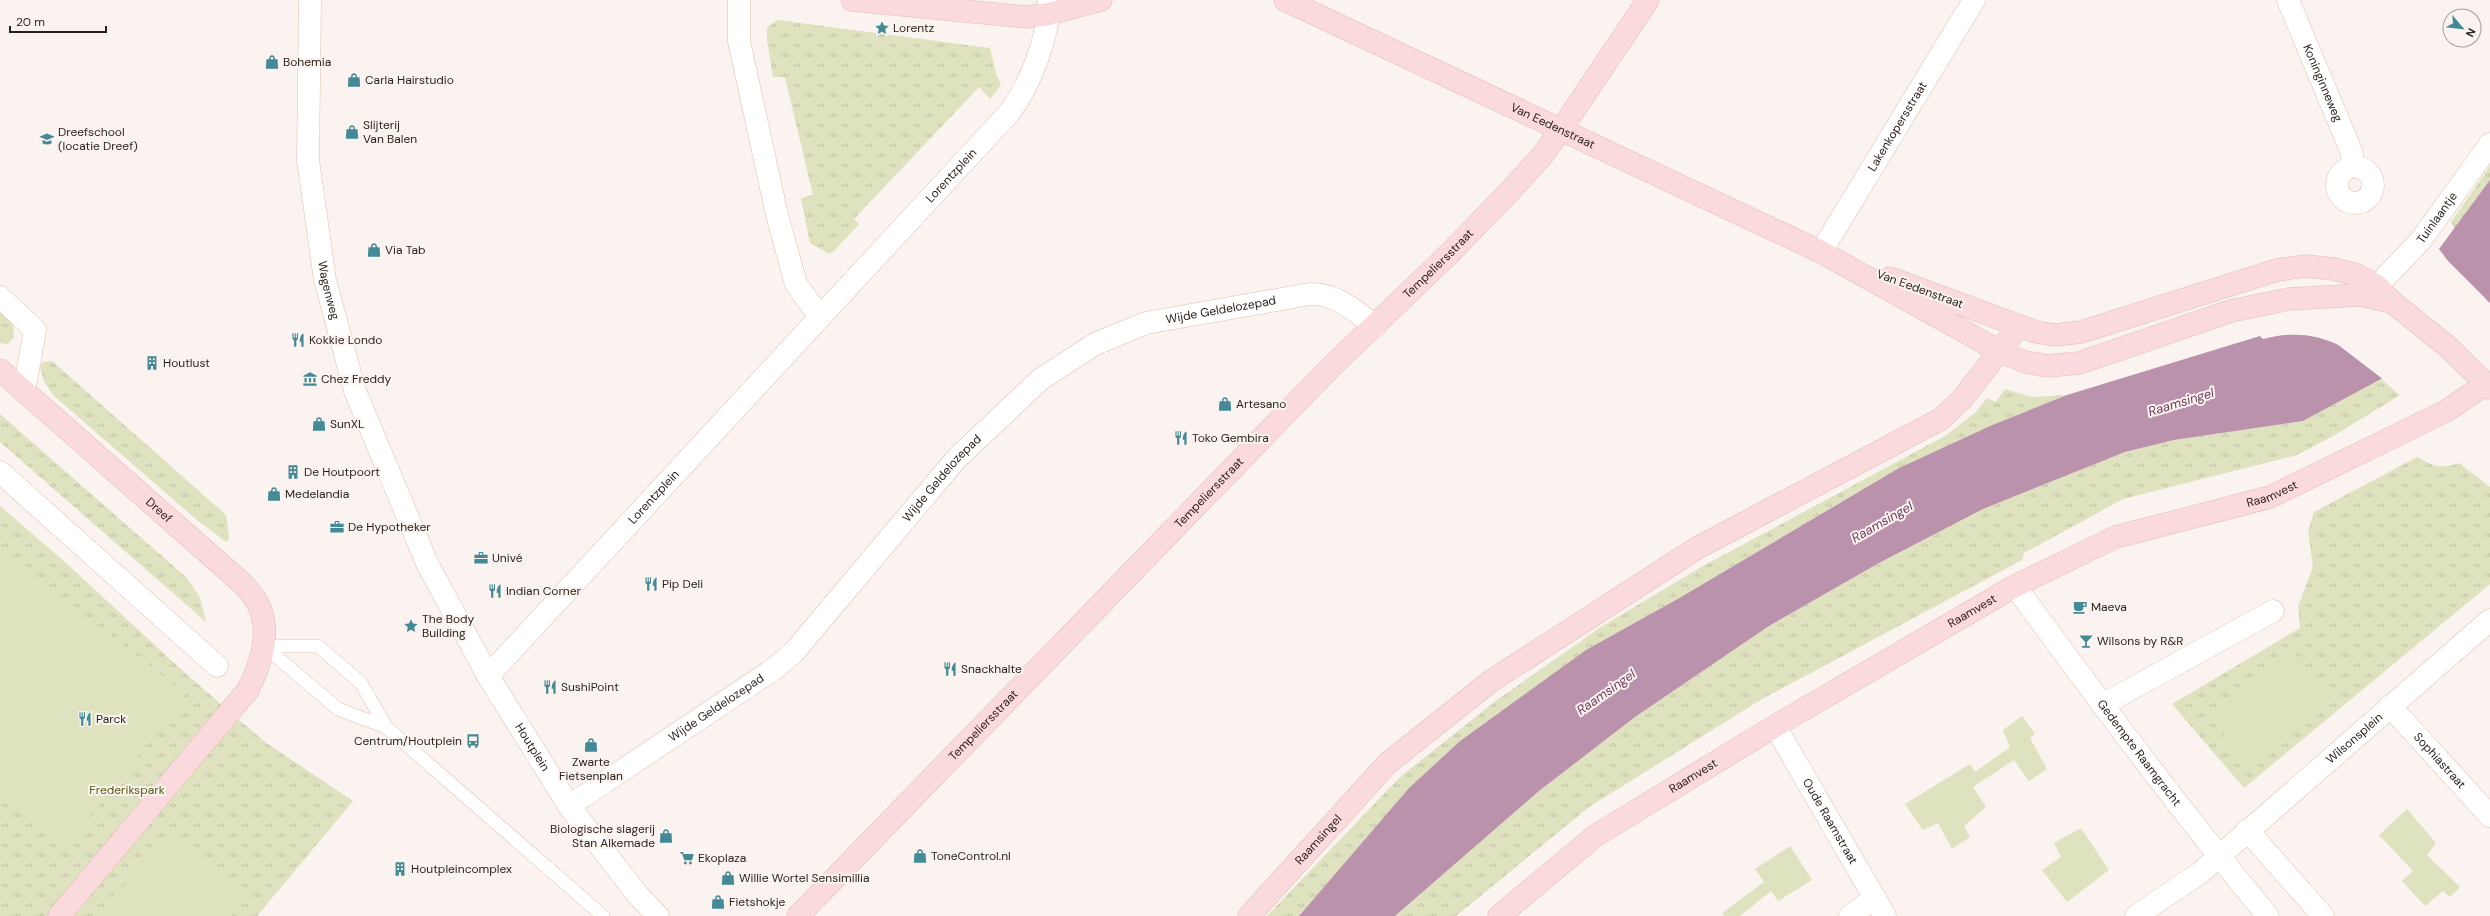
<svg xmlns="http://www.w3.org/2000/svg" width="2490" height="916" viewBox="0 0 2490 916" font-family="'DM Sans',sans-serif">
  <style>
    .grass { fill: url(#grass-tufts) }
    .garden { fill: #dee2bf }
    .water { fill: #bb92ab }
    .pier { fill: #faf3ef }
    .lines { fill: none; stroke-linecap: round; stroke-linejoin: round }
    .lane-casing { stroke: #e1bfb0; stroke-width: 14 }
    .street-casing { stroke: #e1bfb0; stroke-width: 23 }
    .secondary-casing { stroke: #e1bfb0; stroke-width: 23 }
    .lane { stroke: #fff; stroke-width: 13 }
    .street { stroke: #fff; stroke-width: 22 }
    .secondary { stroke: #fadadd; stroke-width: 22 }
    .labels { text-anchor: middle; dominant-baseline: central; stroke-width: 4; stroke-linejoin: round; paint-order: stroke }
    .poi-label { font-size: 12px; fill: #2a1e18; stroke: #faf3ef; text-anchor: start }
    .street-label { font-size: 12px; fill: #2a1e18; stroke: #faf3ef }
    .park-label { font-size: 12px; fill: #565a14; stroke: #faf3ef }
    .water-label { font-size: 13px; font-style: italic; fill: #6f3a5e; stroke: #faf3ef }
  </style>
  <defs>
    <pattern id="grass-tufts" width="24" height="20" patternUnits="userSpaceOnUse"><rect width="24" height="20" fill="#dee2bf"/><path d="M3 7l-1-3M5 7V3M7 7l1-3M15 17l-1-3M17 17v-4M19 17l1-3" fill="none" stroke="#bfc1a3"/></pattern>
  </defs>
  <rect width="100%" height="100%" fill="#faf3ef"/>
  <g class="grass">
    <polygon points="777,20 990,48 996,73 1001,85 990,99 979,87 854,219 859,224 834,251 829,254 810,243 801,198 813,195 785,77 773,77 767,40 767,28"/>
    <polygon points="2490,166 2490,180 2455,229 2451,222"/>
    <polygon points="0,308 13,326 14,338 7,344 0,343"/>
    <polygon points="52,361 226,515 229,536 228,541 225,541 197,520 53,395 44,382 40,367 43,362"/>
    <polygon points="2381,379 2400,395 2335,435 2297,455 2123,499 2024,553 2022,560 1762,699 1589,807 1456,916 1395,916 1539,791 1635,717 1769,626 1879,563 1983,509 2125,452 2174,440 2303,421"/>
    <polygon points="2005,389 2032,397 2067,395 1990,426 1899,468 1681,597 1586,650 1460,741 1409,788 1299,916 1267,916 1400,777 1497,700 1601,627 1703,566 1945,436 1976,412 1987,398 1996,402"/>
    <polygon points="0,414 187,578 200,598 206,622 0,442"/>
    <path d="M 2417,457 C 2433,466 2441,470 2459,463 L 2490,487 L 2490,584 L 2244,788 L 2172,704 L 2300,628 L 2298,607 L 2313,567 L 2308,531 L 2314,512 Z"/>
    <polygon points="0,506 66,563 185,673 265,742 353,801 257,916 0,916"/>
  </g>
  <g class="garden">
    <polygon points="0,549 186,694 69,843 0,788"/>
    <polygon points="2292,650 2329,694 2248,763 2211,719"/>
    <polygon points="2022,716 2035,734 2030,738 2047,769 2029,781 2014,760 1973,787 1986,807 1964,826 1970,837 1952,849 1938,823 1923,830 1905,804 1970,764 1975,772 2010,747 2003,730"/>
    <polygon points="2407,809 2436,843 2427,855 2460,887 2450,897 2443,891 2425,906 2402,881 2413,871 2379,835"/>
    <polygon points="2081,828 2109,870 2067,902 2042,870 2061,857 2054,843"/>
    <polygon points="174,830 247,897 231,916 96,916"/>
    <polygon points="1790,846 1812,880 1778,901 1771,891 1740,916 1725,916 1722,913 1764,882 1755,869"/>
  </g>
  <path class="water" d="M 2490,180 L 2490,303 L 2485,299 L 2381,379 L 2303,421 L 2174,440 L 2125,452 L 1983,509 L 1879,563 L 1769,626 L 1635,717 L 1539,791 L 1395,916 L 1299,916 L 1409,788 L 1460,741 L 1586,650 L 1681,597 L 1899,468 L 1990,426 L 2067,395 L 2260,336 L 2263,339 C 2291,332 2313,333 2339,345 L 2448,261 L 2439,249 Z"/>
  <polygon class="pier" points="2447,260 2487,300 2384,380 2337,344"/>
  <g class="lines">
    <defs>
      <g id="lane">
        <polyline points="264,646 318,646 361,683 386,727 603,916"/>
        <polyline points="264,646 338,709 386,727"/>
      </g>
      <g id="street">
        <path id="s1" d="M 310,0 L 308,160 L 325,280 L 355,391 L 427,563 L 488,676 L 569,806 L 637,894 L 658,916"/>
        <polyline points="739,0 739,41 777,215 796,284 820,317"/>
        <path id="s2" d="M 2288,0 L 2352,153 L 2353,167"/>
        <circle cx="2355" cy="185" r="18"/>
        <path id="s3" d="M 1821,252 L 1974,0"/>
        <path id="s4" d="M 2377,286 L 2421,240 L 2490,144"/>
        <polyline points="0,297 35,330 24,392"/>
        <polyline points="0,472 217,666"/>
        <path id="s5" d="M 2015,586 C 2097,698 2179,809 2268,916"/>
        <path id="s6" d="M 488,676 L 1009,113 C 1031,84 1049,36 1049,0"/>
        <polyline points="2102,705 2273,611"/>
        <path id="s7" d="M 2390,706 L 2490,816"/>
        <path id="s8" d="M 1775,726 L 1885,916"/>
        <path id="s9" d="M 569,806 L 774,669 L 794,652 L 957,458 L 1041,379 L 1095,344 L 1146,323 L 1310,294 C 1338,294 1353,310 1375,326"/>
        <polyline points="2247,830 2323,916"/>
        <polyline points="1850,916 1875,898"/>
        <path id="s10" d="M 2136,916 L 2200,873 L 2490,620"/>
      </g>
      <g id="secondary">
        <polyline points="852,0 1026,17 1049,14 1101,0"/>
        <path id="s11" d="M 1285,0 L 1821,252 L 2001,352 L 2025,362 L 2048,366 L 2079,363 L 2231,311 L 2289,299 L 2361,295 L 2392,302"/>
        <polyline points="1890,278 2036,332 2055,335 2081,332 2277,270 2305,266 2334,269 2357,275 2377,286 2392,302 2448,347 2490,388"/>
        <path id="s12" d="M 0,370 L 243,584 C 248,590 255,597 258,604 C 272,632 261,664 248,690 L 59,916"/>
        <path id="s13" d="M 798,916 L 1332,366 L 1448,255 L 1509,192 L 1542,156 L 1560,131 L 1648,0"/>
        <path id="s14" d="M 1249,916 L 1388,763 L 1491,681 L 1697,548 L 1941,419 L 1962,399 L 2019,326"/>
        <path id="s15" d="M 1499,916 L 1595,836 L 1775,726 L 2015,586 L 2116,537 L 2270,497 L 2446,411 L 2486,384"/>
      </g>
    </defs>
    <use href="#lane" class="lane-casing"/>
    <use href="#street" class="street-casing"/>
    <use href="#secondary" class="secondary-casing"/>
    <use href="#lane" class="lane"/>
    <use href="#street" class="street"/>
    <use href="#secondary" class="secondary"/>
  </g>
  <defs>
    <symbol id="sight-bare" viewBox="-9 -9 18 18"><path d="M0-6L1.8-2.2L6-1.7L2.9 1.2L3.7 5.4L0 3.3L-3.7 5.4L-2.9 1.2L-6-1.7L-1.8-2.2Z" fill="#448996" stroke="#faf3ef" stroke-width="2.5" paint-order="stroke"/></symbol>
    <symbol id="shop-bare" viewBox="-9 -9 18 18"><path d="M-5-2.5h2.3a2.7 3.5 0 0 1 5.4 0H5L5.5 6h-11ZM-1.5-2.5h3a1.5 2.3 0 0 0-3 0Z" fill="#448996" stroke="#faf3ef" stroke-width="2.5" paint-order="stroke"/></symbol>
    <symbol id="school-bare" viewBox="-9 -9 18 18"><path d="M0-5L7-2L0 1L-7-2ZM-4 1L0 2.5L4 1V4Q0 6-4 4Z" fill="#448996" stroke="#faf3ef" stroke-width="2.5" paint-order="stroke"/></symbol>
    <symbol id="restaurant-bare" viewBox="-9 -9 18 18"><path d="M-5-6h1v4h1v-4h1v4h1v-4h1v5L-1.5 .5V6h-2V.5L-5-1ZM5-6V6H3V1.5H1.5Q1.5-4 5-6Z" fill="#448996" stroke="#faf3ef" stroke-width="2.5" paint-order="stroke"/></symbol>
    <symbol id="building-bare" viewBox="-9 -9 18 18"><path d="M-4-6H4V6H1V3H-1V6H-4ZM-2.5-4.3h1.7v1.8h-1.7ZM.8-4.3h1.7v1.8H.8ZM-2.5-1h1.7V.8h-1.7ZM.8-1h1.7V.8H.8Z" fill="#448996" stroke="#faf3ef" stroke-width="2.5" paint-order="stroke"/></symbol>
    <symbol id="museum-bare" viewBox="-9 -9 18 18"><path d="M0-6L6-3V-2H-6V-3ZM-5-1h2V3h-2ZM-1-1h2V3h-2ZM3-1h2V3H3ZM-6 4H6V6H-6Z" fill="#448996" stroke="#faf3ef" stroke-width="2.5" paint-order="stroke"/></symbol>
    <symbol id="office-bare" viewBox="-9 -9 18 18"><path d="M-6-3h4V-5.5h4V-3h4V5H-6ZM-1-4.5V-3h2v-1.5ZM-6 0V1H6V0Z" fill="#448996" stroke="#faf3ef" stroke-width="2.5" paint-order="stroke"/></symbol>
    <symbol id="cafe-bare" viewBox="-9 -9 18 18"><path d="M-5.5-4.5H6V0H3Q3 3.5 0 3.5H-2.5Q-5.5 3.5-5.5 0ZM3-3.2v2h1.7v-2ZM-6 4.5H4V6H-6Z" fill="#448996" stroke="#faf3ef" stroke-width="2.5" paint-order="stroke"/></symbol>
    <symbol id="bar-bare" viewBox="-9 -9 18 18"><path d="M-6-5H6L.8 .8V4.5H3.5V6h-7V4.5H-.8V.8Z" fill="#448996" stroke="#faf3ef" stroke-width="2.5" paint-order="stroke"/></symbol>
    <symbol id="bus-bare" viewBox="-9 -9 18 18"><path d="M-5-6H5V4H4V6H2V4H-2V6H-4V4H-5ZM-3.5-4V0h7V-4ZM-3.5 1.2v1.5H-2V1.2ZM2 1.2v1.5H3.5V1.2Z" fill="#448996" stroke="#faf3ef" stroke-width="2.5" paint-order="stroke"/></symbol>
    <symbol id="supermarket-bare" viewBox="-9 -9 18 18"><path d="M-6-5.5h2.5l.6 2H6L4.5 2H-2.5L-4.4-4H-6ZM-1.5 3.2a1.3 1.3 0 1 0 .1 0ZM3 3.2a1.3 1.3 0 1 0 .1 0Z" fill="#448996" stroke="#faf3ef" stroke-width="2.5" paint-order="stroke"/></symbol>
  </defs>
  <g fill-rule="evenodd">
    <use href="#sight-bare" x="872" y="18" width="20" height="20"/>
    <use href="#shop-bare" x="262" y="52" width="20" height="20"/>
    <use href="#shop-bare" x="344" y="70" width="20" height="20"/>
    <use href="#shop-bare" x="342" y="122" width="20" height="20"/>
    <use href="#school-bare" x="37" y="129" width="20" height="20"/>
    <use href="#shop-bare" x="364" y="240" width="20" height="20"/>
    <use href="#restaurant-bare" x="288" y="330" width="20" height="20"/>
    <use href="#building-bare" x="142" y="353" width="20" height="20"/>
    <use href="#museum-bare" x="300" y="369" width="20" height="20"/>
    <use href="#shop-bare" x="1215" y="394" width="20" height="20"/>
    <use href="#shop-bare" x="309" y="414" width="20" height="20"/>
    <use href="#restaurant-bare" x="1171" y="428" width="20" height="20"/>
    <use href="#building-bare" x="283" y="462" width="20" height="20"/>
    <use href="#shop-bare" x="264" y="484" width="20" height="20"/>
    <use href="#office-bare" x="327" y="517" width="20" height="20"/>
    <use href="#office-bare" x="471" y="548" width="20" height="20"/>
    <use href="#restaurant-bare" x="641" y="574" width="20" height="20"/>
    <use href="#restaurant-bare" x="485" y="581" width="20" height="20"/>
    <use href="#cafe-bare" x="2070" y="597" width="20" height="20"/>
    <use href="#sight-bare" x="401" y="616" width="20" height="20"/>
    <use href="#bar-bare" x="2076" y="631" width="20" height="20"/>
    <use href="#restaurant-bare" x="940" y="659" width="20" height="20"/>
    <use href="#restaurant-bare" x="540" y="677" width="20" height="20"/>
    <use href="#restaurant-bare" x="75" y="709" width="20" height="20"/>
    <use href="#bus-bare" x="463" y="731" width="20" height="20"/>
    <use href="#shop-bare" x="581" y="735" width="20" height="20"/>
    <use href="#shop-bare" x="656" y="826" width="20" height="20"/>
    <use href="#shop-bare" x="910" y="846" width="20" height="20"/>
    <use href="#supermarket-bare" x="677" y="848" width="20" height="20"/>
    <use href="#building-bare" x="390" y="859" width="20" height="20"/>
    <use href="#shop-bare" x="718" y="868" width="20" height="20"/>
    <use href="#shop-bare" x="708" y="892" width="20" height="20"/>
  </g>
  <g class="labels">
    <g class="poi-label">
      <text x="893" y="28">Lorentz</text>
      <text x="283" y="62">Bohemia</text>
      <text x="365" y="80">Carla Hairstudio</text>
      <text x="363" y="125">Slijterij<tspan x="363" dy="14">Van Balen</tspan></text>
      <text x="58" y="132">Dreefschool<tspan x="58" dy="14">(locatie Dreef)</tspan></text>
      <text x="385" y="250">Via Tab</text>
      <text x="309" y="340">Kokkie Londo</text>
      <text x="163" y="363">Houtlust</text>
      <text x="321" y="379">Chez Freddy</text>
      <text x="1236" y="404">Artesano</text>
      <text x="330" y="424">SunXL</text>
      <text x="1192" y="438">Toko Gembira</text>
      <text x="304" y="472">De Houtpoort</text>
      <text x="285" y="494">Medelandia</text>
      <text x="348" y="527">De Hypotheker</text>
      <text x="492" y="558">Univé</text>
      <text x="662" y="584">Pip Deli</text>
      <text x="506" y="591">Indian Corner</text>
      <text x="2091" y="607">Maeva</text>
      <text x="422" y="619">The Body<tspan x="422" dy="14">Building</tspan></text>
      <text x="2097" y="641">Wilsons by R&amp;R</text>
      <text x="961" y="669">Snackhalte</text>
      <text x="561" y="687">SushiPoint</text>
      <text x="96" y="719">Parck</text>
      <text x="462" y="741" text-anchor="end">Centrum/Houtplein</text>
      <text x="591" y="762" text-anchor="middle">Zwarte<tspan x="591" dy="14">Fietsenplan</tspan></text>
      <text x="655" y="829" text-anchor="end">Biologische slagerij<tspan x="655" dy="14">Stan Alkemade</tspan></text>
      <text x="931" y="856">ToneControl.nl</text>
      <text x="698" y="858">Ekoplaza</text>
      <text x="411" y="869">Houtpleincomplex</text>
      <text x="739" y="878">Willie Wortel Sensimillia</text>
      <text x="729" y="902">Fietshokje</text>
    </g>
    <g class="street-label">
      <text stroke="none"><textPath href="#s2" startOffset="90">Koninginneweg</textPath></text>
      <text stroke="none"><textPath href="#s3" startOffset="147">Lakenkopersstraat</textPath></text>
      <text stroke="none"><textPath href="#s11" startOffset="296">Van Eedenstraat</textPath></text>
      <text stroke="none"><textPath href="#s6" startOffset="682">Lorentzplein</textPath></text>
      <text stroke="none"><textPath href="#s4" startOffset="91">Tuinlaantje</textPath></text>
      <text stroke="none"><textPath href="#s13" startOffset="914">Tempeliersstraat</textPath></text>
      <text transform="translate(1920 289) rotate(20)">Van Eedenstraat</text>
      <text stroke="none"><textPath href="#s1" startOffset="292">Wagenweg</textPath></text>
      <text stroke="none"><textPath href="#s9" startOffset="837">Wijde Geldelozepad</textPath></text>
      <text stroke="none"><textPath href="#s9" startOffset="501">Wijde Geldelozepad</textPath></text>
      <text stroke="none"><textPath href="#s13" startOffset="590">Tempeliersstraat</textPath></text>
      <text stroke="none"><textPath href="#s15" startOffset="888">Raamvest</textPath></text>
      <text stroke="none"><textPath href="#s6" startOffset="244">Lorentzplein</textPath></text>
      <text stroke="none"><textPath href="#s12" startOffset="212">Dreef</textPath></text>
      <text stroke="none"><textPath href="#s15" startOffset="564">Raamvest</textPath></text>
      <text stroke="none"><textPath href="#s9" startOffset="177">Wijde Geldelozepad</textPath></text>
      <text stroke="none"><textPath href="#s13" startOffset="266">Tempeliersstraat</textPath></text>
      <text stroke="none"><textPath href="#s10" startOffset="282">Wilsonsplein</textPath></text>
      <text stroke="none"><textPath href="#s1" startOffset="795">Houtplein</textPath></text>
      <text stroke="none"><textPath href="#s5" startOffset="208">Gedempte Raamgracht</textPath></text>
      <text stroke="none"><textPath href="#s7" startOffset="74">Sophiastraat</textPath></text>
      <text stroke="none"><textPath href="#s15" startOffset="240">Raamvest</textPath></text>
      <text stroke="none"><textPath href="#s8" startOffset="110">Oude Raamstraat</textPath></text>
      <text stroke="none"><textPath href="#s14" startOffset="103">Raamsingel</textPath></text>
    </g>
    <g class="park-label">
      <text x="127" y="790">Frederikspark</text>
    </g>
    <g class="water-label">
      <text transform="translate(2181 402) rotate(-17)">Raamsingel</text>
      <text transform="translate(1882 522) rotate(-30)">Raamsingel</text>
      <text transform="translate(1606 692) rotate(-35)">Raamsingel</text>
    </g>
  </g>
  <g transform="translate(2462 28) rotate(118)"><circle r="19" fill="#faf3ef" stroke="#a79e99"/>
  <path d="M0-3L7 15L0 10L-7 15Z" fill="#448996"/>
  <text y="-6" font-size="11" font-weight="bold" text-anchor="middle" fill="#2a1e18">N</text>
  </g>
  <path d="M10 26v6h96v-6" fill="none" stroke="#2a1e18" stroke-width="2"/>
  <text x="16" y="26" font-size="12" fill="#2a1e18" stroke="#faf3ef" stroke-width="3" paint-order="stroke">20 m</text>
</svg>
